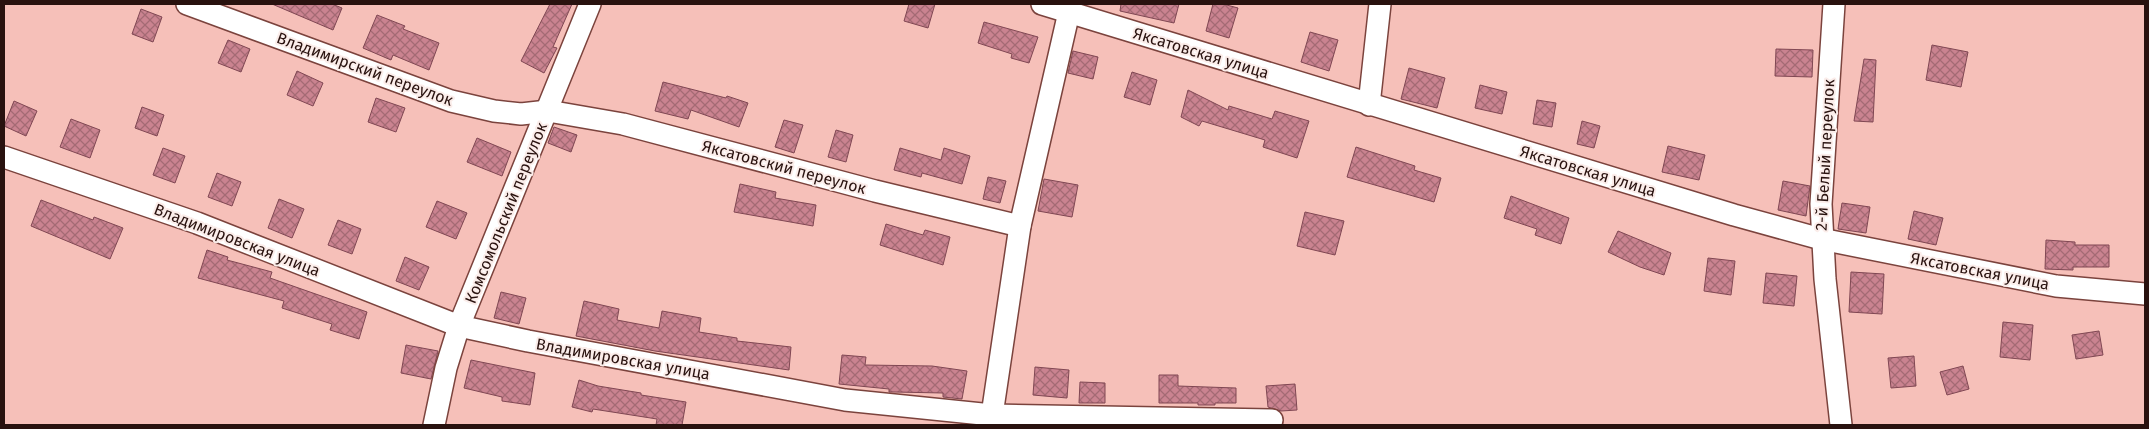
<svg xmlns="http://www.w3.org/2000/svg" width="2149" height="429" viewBox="0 0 2149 429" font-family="'Fira Sans',sans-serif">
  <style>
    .building { fill: url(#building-cross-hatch); stroke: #804753 }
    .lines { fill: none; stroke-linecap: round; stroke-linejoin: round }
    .street-casing { stroke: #7b433d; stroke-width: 24 }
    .street { stroke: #fff; stroke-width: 21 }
    .labels { text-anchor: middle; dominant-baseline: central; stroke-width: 4; stroke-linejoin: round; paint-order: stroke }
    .street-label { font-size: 16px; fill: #29120f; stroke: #fbedea }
  </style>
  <defs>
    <pattern id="building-cross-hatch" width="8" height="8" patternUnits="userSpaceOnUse" patternTransform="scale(1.25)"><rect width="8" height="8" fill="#ca8390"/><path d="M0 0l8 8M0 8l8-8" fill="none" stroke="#a46a74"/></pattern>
  </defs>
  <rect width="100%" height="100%" fill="#f6c0b9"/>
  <g class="building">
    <polygon points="272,4 332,4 342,8 333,30"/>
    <polygon points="550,4 572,4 553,47 557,48 544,73 521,61"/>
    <polygon points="909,4 935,4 928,28 904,21"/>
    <polygon points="1121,4 1179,4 1174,23 1120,11"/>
    <polygon points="1213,4 1223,4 1238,8 1229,38 1206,31"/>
    <polygon points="141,9 162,17 153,42 132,34"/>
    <polygon points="377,15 405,26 403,29 439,43 429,70 393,55 391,60 363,48"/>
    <polygon points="984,22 1038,37 1029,63 1011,58 1012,54 978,43"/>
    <polygon points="1310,32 1338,40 1329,71 1301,62"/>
    <polygon points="228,40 250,49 241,72 218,63"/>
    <polygon points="1932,45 1968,52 1961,87 1926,80"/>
    <polygon points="1776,49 1813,50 1812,77 1775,76"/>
    <polygon points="1073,51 1098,57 1093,79 1068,73"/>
    <polygon points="1864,59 1876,60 1873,122 1854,121"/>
    <polygon points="1409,68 1445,78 1437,108 1401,99"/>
    <polygon points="297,71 323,83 313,106 287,95"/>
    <polygon points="1132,72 1157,80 1150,105 1124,97"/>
    <polygon points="663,82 726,98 727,96 748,103 739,127 691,110 688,119 655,111"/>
    <polygon points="1480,85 1507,92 1502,114 1475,108"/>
    <polygon points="1188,90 1228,110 1229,106 1272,119 1275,111 1309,121 1297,158 1263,147 1265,140 1202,121 1199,126 1181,117"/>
    <polygon points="376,98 405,108 396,132 368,122"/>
    <polygon points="1537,100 1556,103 1552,127 1533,124"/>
    <polygon points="14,101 37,111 26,136 4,126"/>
    <polygon points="142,107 164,115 157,136 135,128"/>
    <polygon points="71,119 100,130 90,158 60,147"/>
    <polygon points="784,120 803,125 794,153 775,147"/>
    <polygon points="1582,121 1600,126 1594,148 1577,144"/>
    <polygon points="554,127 577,135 571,152 548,143"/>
    <polygon points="836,130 853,135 846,162 828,157"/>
    <polygon points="477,138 511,152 502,176 467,162"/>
    <polygon points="1668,146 1705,155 1699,180 1662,172"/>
    <polygon points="1356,147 1415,166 1414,170 1441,178 1434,202 1347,177"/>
    <polygon points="163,148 185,156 175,183 153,175"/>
    <polygon points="900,148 941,160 944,148 970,156 962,184 922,173 921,177 894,170"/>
    <polygon points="217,173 241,182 232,206 208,197"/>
    <polygon points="988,177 1006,181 1000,203 983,199"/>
    <polygon points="1044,179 1078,185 1072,217 1038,211"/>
    <polygon points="1783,181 1810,186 1806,216 1778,210"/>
    <polygon points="740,184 776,192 775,198 816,205 813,226 734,212"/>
    <polygon points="1511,196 1569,218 1561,244 1535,235 1537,229 1504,218"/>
    <polygon points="279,199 304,209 292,238 268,228"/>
    <polygon points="41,200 93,220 94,217 123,228 110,259 31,226"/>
    <polygon points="437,201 467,213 456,239 426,227"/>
    <polygon points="1842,203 1870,207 1866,233 1838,229"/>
    <polygon points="1914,211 1943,218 1936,245 1908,239"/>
    <polygon points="1305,212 1344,221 1335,255 1297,246"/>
    <polygon points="338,220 361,229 352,254 328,245"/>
    <polygon points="886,224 923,235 925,230 950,237 943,265 880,245"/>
    <polygon points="1618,231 1671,253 1664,275 1640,267 1608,252"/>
    <polygon points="2046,240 2075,242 2075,245 2109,245 2109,267 2073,267 2073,270 2045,269"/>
    <polygon points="207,250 228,257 227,260 272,272 270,278 367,312 359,339 330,330 332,324 282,308 284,301 198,278"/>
    <polygon points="405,257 429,267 419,290 396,281"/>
    <polygon points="1708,258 1735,261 1731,295 1704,291"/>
    <polygon points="1851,272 1884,274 1882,314 1849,312"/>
    <polygon points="1766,273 1797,276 1794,306 1763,303"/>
    <polygon points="501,292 526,298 519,324 494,318"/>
    <polygon points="584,301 619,309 617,320 659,328 662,311 701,318 699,332 737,338 737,341 791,347 789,370 655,351 576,336"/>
    <polygon points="2003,322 2033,325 2030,360 2000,357"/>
    <polygon points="2099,331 2103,355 2076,359 2072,335"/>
    <polygon points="406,345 438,351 431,379 401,373"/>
    <polygon points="842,355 866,357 865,365 932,366 967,371 962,399 943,397 943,393 894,392 889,392 889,389 839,384"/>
    <polygon points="1914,356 1916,386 1891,388 1888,358"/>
    <polygon points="471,360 535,373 530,405 502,401 502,397 464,388"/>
    <polygon points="1963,366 1969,389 1947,395 1940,372"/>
    <polygon points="1035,367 1069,370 1067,398 1033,395"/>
    <polygon points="1159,375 1178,375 1178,386 1236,388 1236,403 1215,403 1215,405 1198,405 1198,403 1159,403"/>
    <polygon points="579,380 598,386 641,393 641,395 686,402 682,425 656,425 657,419 593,409 592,412 572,407"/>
    <polygon points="1080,382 1105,383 1105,403 1079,403"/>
    <polygon points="1295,384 1297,410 1281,411 1268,407 1266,386"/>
  </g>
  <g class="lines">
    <defs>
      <g id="street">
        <polyline points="187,4 451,101 494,111 521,114 548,111 623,124 875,191 1020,226"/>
        <polyline points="1042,4 1734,215 1821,239 2056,286 2145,294"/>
        <polyline points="1834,4 1821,204 1825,279 1841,425"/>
        <polyline points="1369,105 1380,4"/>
        <polyline points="4,157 197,223 459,326 528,341 845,400 992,415 1272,420"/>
        <polyline points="992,415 1020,226 1069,12"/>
        <polyline points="434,425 446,368 459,326 590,4"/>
      </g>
    </defs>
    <use href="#street" class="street-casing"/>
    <use href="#street" class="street"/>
  </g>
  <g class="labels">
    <g class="street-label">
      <text transform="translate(1201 53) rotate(17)">Яксатовская улица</text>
      <text transform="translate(365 69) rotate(20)">Владимирский переулок</text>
      <text transform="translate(1825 155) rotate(-87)">2-й Белый переулок</text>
      <text transform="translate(784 167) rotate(15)">Яксатовский переулок</text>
      <text transform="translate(1588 171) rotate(17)">Яксатовская улица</text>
      <text transform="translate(506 213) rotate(-68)">Комсомольский переулок</text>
      <text transform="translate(237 240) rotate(21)">Владимировская улица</text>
      <text transform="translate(1980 271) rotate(11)">Яксатовская улица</text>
      <text transform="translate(623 359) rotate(10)">Владимировская улица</text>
    </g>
  </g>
  <rect width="2149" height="429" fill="none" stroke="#29120f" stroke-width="10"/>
</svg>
